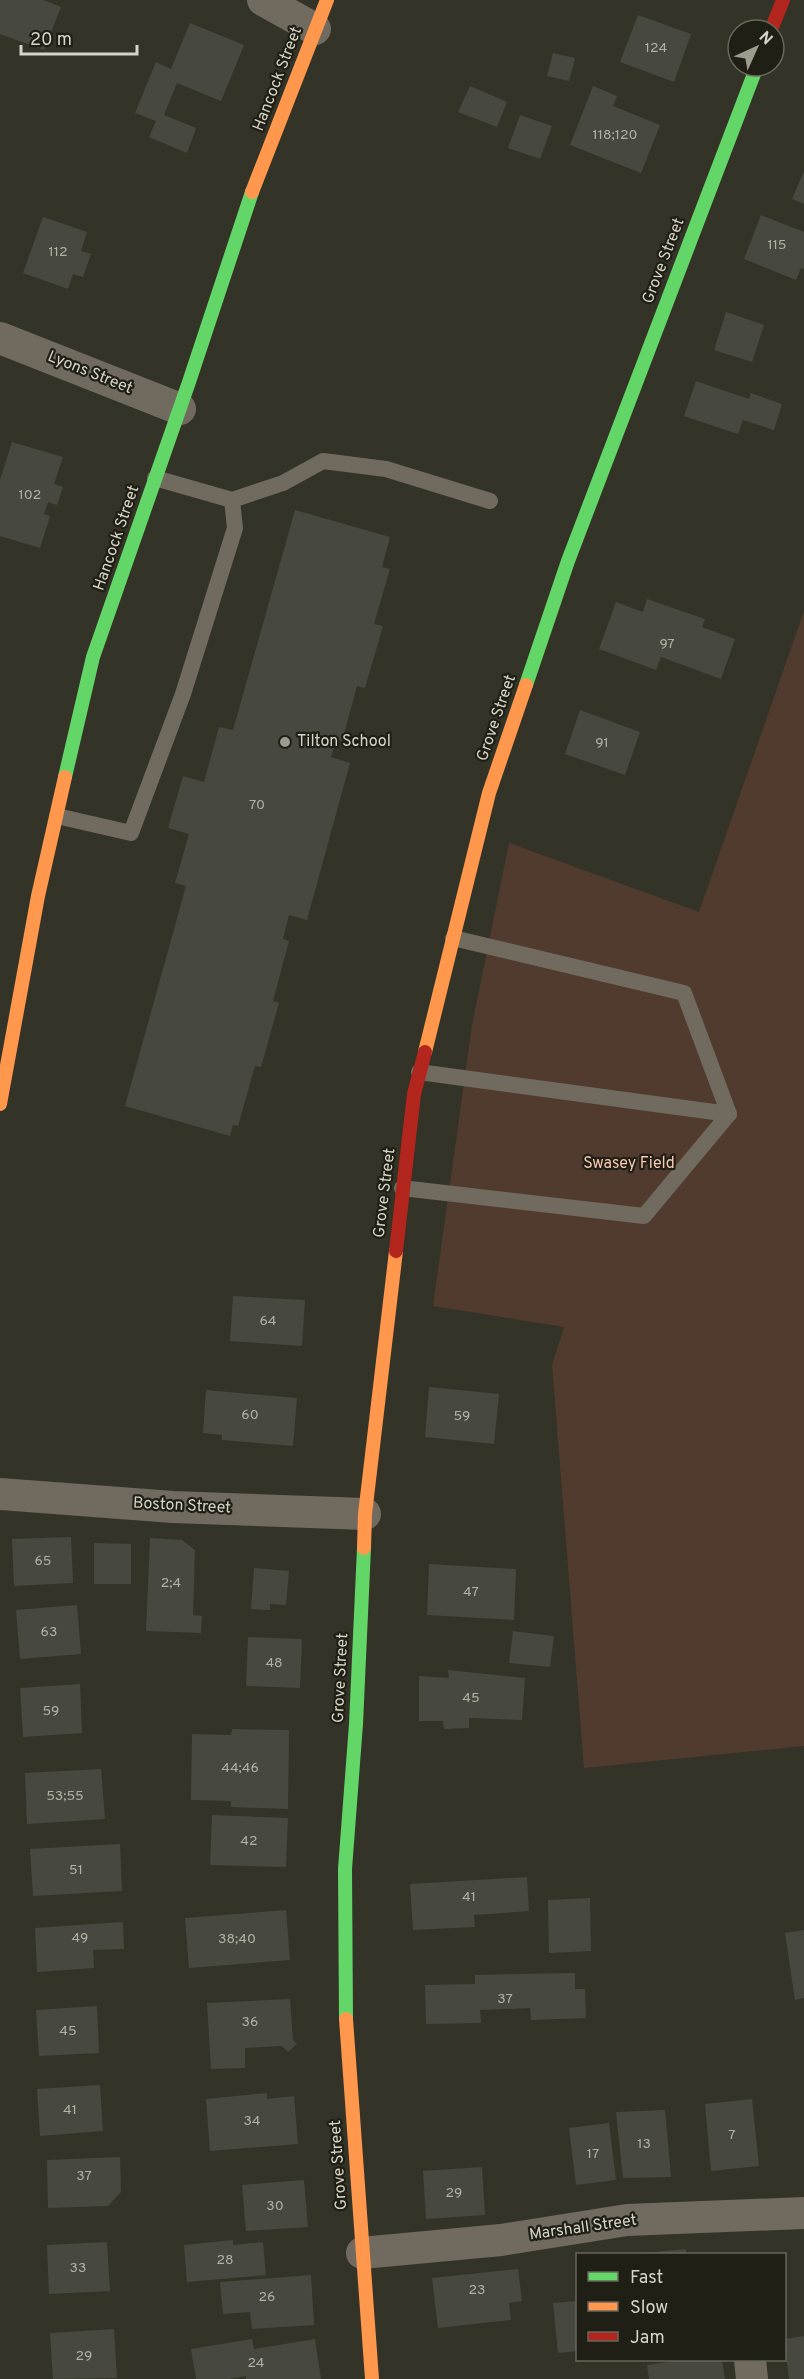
<svg xmlns="http://www.w3.org/2000/svg" width="804" height="2379" viewBox="0 0 804 2379" font-family="Overpass,sans-serif">
  <style>
    .green { fill: #513b2f }
    .building { fill: #474940 }
    .lines { fill: none; stroke-linecap: round; stroke-linejoin: round }
    .lane { stroke: #706a5f; stroke-width: 16 }
    .street { stroke: #706a5f; stroke-width: 32 }
    .fast { stroke: #63d668; stroke-width: 14 }
    .slow { stroke: #ff974d; stroke-width: 14 }
    .jam { stroke: #b3261e; stroke-width: 14 }
    .poi-dot { fill: #9d9c8e; stroke: #201f15; stroke-width: 2 }
    .labels { text-anchor: middle; dominant-baseline: central; stroke-width: 4.5; stroke-linejoin: round; paint-order: stroke }
    .number-label { font-size: 14px; fill: #b2b1a4 }
    .street-label { font-size: 16px; fill: #d5d4c6; stroke: #201f15 }
    .poi-label { font-size: 16px; fill: #d5d4c6; stroke: #201f15; text-anchor: start }
    .park-label { font-size: 16px; fill: #fac8b2; stroke: #201f15 }
  </style>
  <rect width="100%" height="100%" fill="#343327"/>
  <polygon class="green" points="804,611 804,1746 584,1768 552,1365 564,1327 433,1306 472,1025 509,843 699,912"/>
  <g class="building">
    <polygon points="0,0 43,0 61,7 44,50 0,34"/>
    <polygon points="638,15 691,34 674,82 620,62"/>
    <polygon points="190,23 244,45 221,101 177,83 164,115 196,128 187,153 149,137 156,121 135,113 156,62 171,69"/>
    <polygon points="553,53 575,58 569,81 547,76"/>
    <polygon points="470,86 507,102 497,127 458,112"/>
    <polygon points="593,86 617,96 613,106 660,125 641,173 570,145"/>
    <polygon points="520,115 552,126 540,159 508,148"/>
    <polygon points="804,171 804,204 792,199"/>
    <polygon points="761,215 804,232 804,269 801,268 796,280 744,259"/>
    <polygon points="43,217 87,232 81,251 91,254 83,277 73,274 68,289 23,273"/>
    <polygon points="726,312 764,325 752,362 714,350"/>
    <polygon points="696,381 749,399 751,393 782,404 774,430 743,420 738,434 684,416"/>
    <polygon points="12,442 63,457 54,484 63,487 57,505 48,502 44,514 50,516 40,548 0,536 0,480"/>
    <polygon points="295,510 390,537 382,567 390,569 374,624 383,626 365,688 357,686 342,741 336,740 331,757 350,763 307,920 289,915 283,939 289,941 273,1001 279,1003 261,1067 255,1066 238,1126 233,1125 230,1136 125,1106 186,886 175,883 189,834 168,828 183,776 204,782 219,727 233,730"/>
    <polygon points="647,599 705,619 702,627 735,639 721,679 661,657 656,670 599,649 616,602 643,612"/>
    <polygon points="580,710 640,732 625,775 565,754"/>
    <polygon points="233,1296 305,1300 302,1346 230,1341"/>
    <polygon points="429,1387 499,1394 494,1444 425,1437"/>
    <polygon points="206,1390 297,1398 293,1446 222,1440 222,1435 203,1433"/>
    <polygon points="71,1537 73,1583 14,1586 12,1539"/>
    <polygon points="150,1538 182,1540 195,1550 193,1615 202,1616 201,1633 146,1631"/>
    <polygon points="94,1543 131,1544 131,1584 94,1584"/>
    <polygon points="429,1564 516,1569 514,1620 427,1615"/>
    <polygon points="254,1568 289,1571 286,1605 270,1604 270,1610 251,1609"/>
    <polygon points="77,1605 81,1654 20,1659 16,1610"/>
    <polygon points="513,1631 554,1636 550,1667 509,1663"/>
    <polygon points="248,1637 302,1639 300,1688 246,1686"/>
    <polygon points="448,1670 525,1678 522,1720 469,1718 469,1728 444,1729 443,1721 419,1721 419,1676 449,1678"/>
    <polygon points="80,1684 82,1733 23,1737 20,1688"/>
    <polygon points="232,1729 289,1730 288,1809 231,1807 231,1801 191,1800 192,1734 231,1735"/>
    <polygon points="101,1769 105,1819 27,1824 25,1773"/>
    <polygon points="212,1815 288,1818 286,1867 210,1865"/>
    <polygon points="120,1844 122,1891 33,1896 30,1849"/>
    <polygon points="527,1877 529,1911 474,1915 475,1927 413,1930 410,1884"/>
    <polygon points="590,1898 591,1951 549,1953 548,1900"/>
    <polygon points="286,1910 290,1960 189,1968 185,1918"/>
    <polygon points="123,1922 124,1949 93,1950 94,1968 37,1972 35,1928"/>
    <polygon points="804,1930 804,1998 795,2000 785,1933"/>
    <polygon points="575,1973 575,1989 585,1989 586,2018 531,2020 530,2008 480,2010 481,2023 426,2024 425,1985 475,1984 475,1975"/>
    <polygon points="290,1999 293,2040 297,2044 288,2052 282,2046 245,2048 245,2068 211,2069 207,2003"/>
    <polygon points="97,2006 99,2053 39,2056 36,2010"/>
    <polygon points="100,2085 103,2131 40,2136 37,2089"/>
    <polygon points="267,2093 267,2099 294,2096 298,2144 210,2151 206,2099"/>
    <polygon points="752,2099 759,2166 711,2171 705,2104"/>
    <polygon points="665,2110 671,2177 623,2178 616,2112"/>
    <polygon points="609,2123 616,2180 576,2185 569,2128"/>
    <polygon points="120,2157 121,2192 108,2206 48,2208 47,2160"/>
    <polygon points="482,2167 485,2215 426,2219 423,2171"/>
    <polygon points="304,2180 308,2227 246,2231 242,2185"/>
    <polygon points="233,2240 233,2245 263,2242 266,2275 187,2282 184,2245"/>
    <polygon points="107,2242 110,2291 49,2294 47,2245"/>
    <polygon points="686,2249 686,2254 644,2254 644,2253"/>
    <polygon points="518,2269 522,2301 509,2303 511,2320 438,2328 432,2278"/>
    <polygon points="311,2275 314,2325 252,2329 250,2312 223,2314 220,2282"/>
    <polygon points="578,2301 578,2351 558,2353 553,2303"/>
    <polygon points="114,2329 117,2378 53,2379 50,2333"/>
    <polygon points="804,2336 804,2379 789,2379 784,2339"/>
    <polygon points="252,2339 254,2349 315,2339 321,2379 246,2379 246,2376 229,2379 196,2379 191,2349"/>
    <polygon points="682,2360 722,2360 725,2379 649,2379 647,2365"/>
  </g>
  <g class="lines">
    <g class="lane">
      <polyline points="232,500 283,483 323,461 386,469 490,501"/>
      <polyline points="57,816 131,833 183,694 235,528 232,500 155,478"/>
      <polyline points="419,1072 729,1114"/>
      <polyline points="402,1188 644,1216 729,1114 684,993 453,938"/>
    </g>
    <g class="street">
      <polyline points="263,0 315,29"/>
      <polyline points="0,338 180,409"/>
      <polyline points="0,1494 173,1507 365,1514"/>
      <polyline points="362,2253 501,2240 627,2220 804,2213"/>
      <polyline points="750,2360 752,2379"/>
    </g>
    <g class="fast">
      <polyline points="526,685 568,561 757,66"/>
      <polyline points="65,777 93,657 189,382 252,192"/>
      <polyline points="346,2019 345,1869 356,1724 364,1548"/>
    </g>
    <g class="slow">
      <polyline points="252,192 327,0"/>
      <polyline points="425,1052 489,793 526,685"/>
      <polyline points="0,1104 38,896 65,777"/>
      <polyline points="364,1548 365,1514 396,1251"/>
      <polyline points="346,2019 372,2379"/>
    </g>
    <g class="jam">
      <polyline points="771,30 783,0"/>
      <polyline points="396,1251 414,1094 425,1052"/>
    </g>
  </g>
  <circle class="poi-dot" cx="285" cy="742" r="6"/>
  <g class="labels">
    <g class="number-label">
      <text x="656" y="48">124</text>
      <text x="615" y="135">118;120</text>
      <text x="777" y="245">115</text>
      <text x="58" y="252">112</text>
      <text x="30" y="495">102</text>
      <text x="667" y="644">97</text>
      <text x="602" y="743">91</text>
      <text x="257" y="805">70</text>
      <text x="268" y="1321">64</text>
      <text x="250" y="1415">60</text>
      <text x="462" y="1416">59</text>
      <text x="43" y="1561">65</text>
      <text x="171" y="1583">2;4</text>
      <text x="471" y="1592">47</text>
      <text x="49" y="1632">63</text>
      <text x="274" y="1663">48</text>
      <text x="471" y="1698">45</text>
      <text x="51" y="1711">59</text>
      <text x="240" y="1768">44;46</text>
      <text x="65" y="1796">53;55</text>
      <text x="249" y="1841">42</text>
      <text x="76" y="1870">51</text>
      <text x="469" y="1897">41</text>
      <text x="80" y="1938">49</text>
      <text x="237" y="1939">38;40</text>
      <text x="505" y="1999">37</text>
      <text x="250" y="2022">36</text>
      <text x="68" y="2031">45</text>
      <text x="70" y="2110">41</text>
      <text x="252" y="2121">34</text>
      <text x="732" y="2135">7</text>
      <text x="644" y="2144">13</text>
      <text x="593" y="2154">17</text>
      <text x="84" y="2176">37</text>
      <text x="454" y="2193">29</text>
      <text x="275" y="2206">30</text>
      <text x="225" y="2260">28</text>
      <text x="78" y="2268">33</text>
      <text x="477" y="2290">23</text>
      <text x="267" y="2297">26</text>
      <text x="84" y="2356">29</text>
      <text x="256" y="2363">24</text>
    </g>
    <g class="street-label">
      <text transform="translate(278 79) rotate(-69)">Hancock Street</text>
      <text transform="translate(664 261) rotate(-69)">Grove Street</text>
      <text transform="translate(90 373) rotate(22)">Lyons Street</text>
      <text transform="translate(117 538) rotate(-71)">Hancock Street</text>
      <text transform="translate(497 718) rotate(-71)">Grove Street</text>
      <text transform="translate(385 1193) rotate(-83)">Grove Street</text>
      <text transform="translate(182 1506) rotate(3)">Boston Street</text>
      <text transform="translate(341 1678) rotate(-87)">Grove Street</text>
      <text transform="translate(339 2165) rotate(-94)">Grove Street</text>
      <text transform="translate(583 2228) rotate(-8)">Marshall Street</text>
    </g>
    <g class="poi-label">
      <text x="297" y="742">Tilton School</text>
    </g>
    <g class="park-label">
      <text x="629" y="1164">Swasey Field</text>
    </g>
  </g>
  <rect x="576" y="2253" width="210" height="108" fill="#201f15" stroke="#68675c" stroke-width="1.5"/>
  <rect x="588" y="2272" width="30" height="9" fill="#63d668" stroke="#68675c" stroke-width="1.5"/>
  <text x="630" y="2283" font-size="18" fill="#d5d4c6">Fast</text>
  <rect x="588" y="2302" width="30" height="9" fill="#ff974d" stroke="#68675c" stroke-width="1.5"/>
  <text x="630" y="2313" font-size="18" fill="#d5d4c6">Slow</text>
  <rect x="588" y="2332" width="30" height="9" fill="#b3261e" stroke="#68675c" stroke-width="1.5"/>
  <text x="630" y="2343" font-size="18" fill="#d5d4c6">Jam</text>
  <g transform="translate(756 48) rotate(45)"><circle r="28" fill="#201f15" stroke="#68675c" stroke-width="1.5"/>
  <path d="M0-4.5L10 22L0 15L-10 22Z" fill="#9d9c8e"/>
  <text y="-9" font-size="16" font-weight="bold" text-anchor="middle" fill="#d5d4c6">N</text>
  </g>
  <path d="M21 45v9h116v-9" fill="none" stroke="#d5d4c6" stroke-width="3"/>
  <text x="30" y="45" font-size="18" fill="#d5d4c6" stroke="#201f15" stroke-width="4.5" paint-order="stroke">20 m</text>
</svg>
